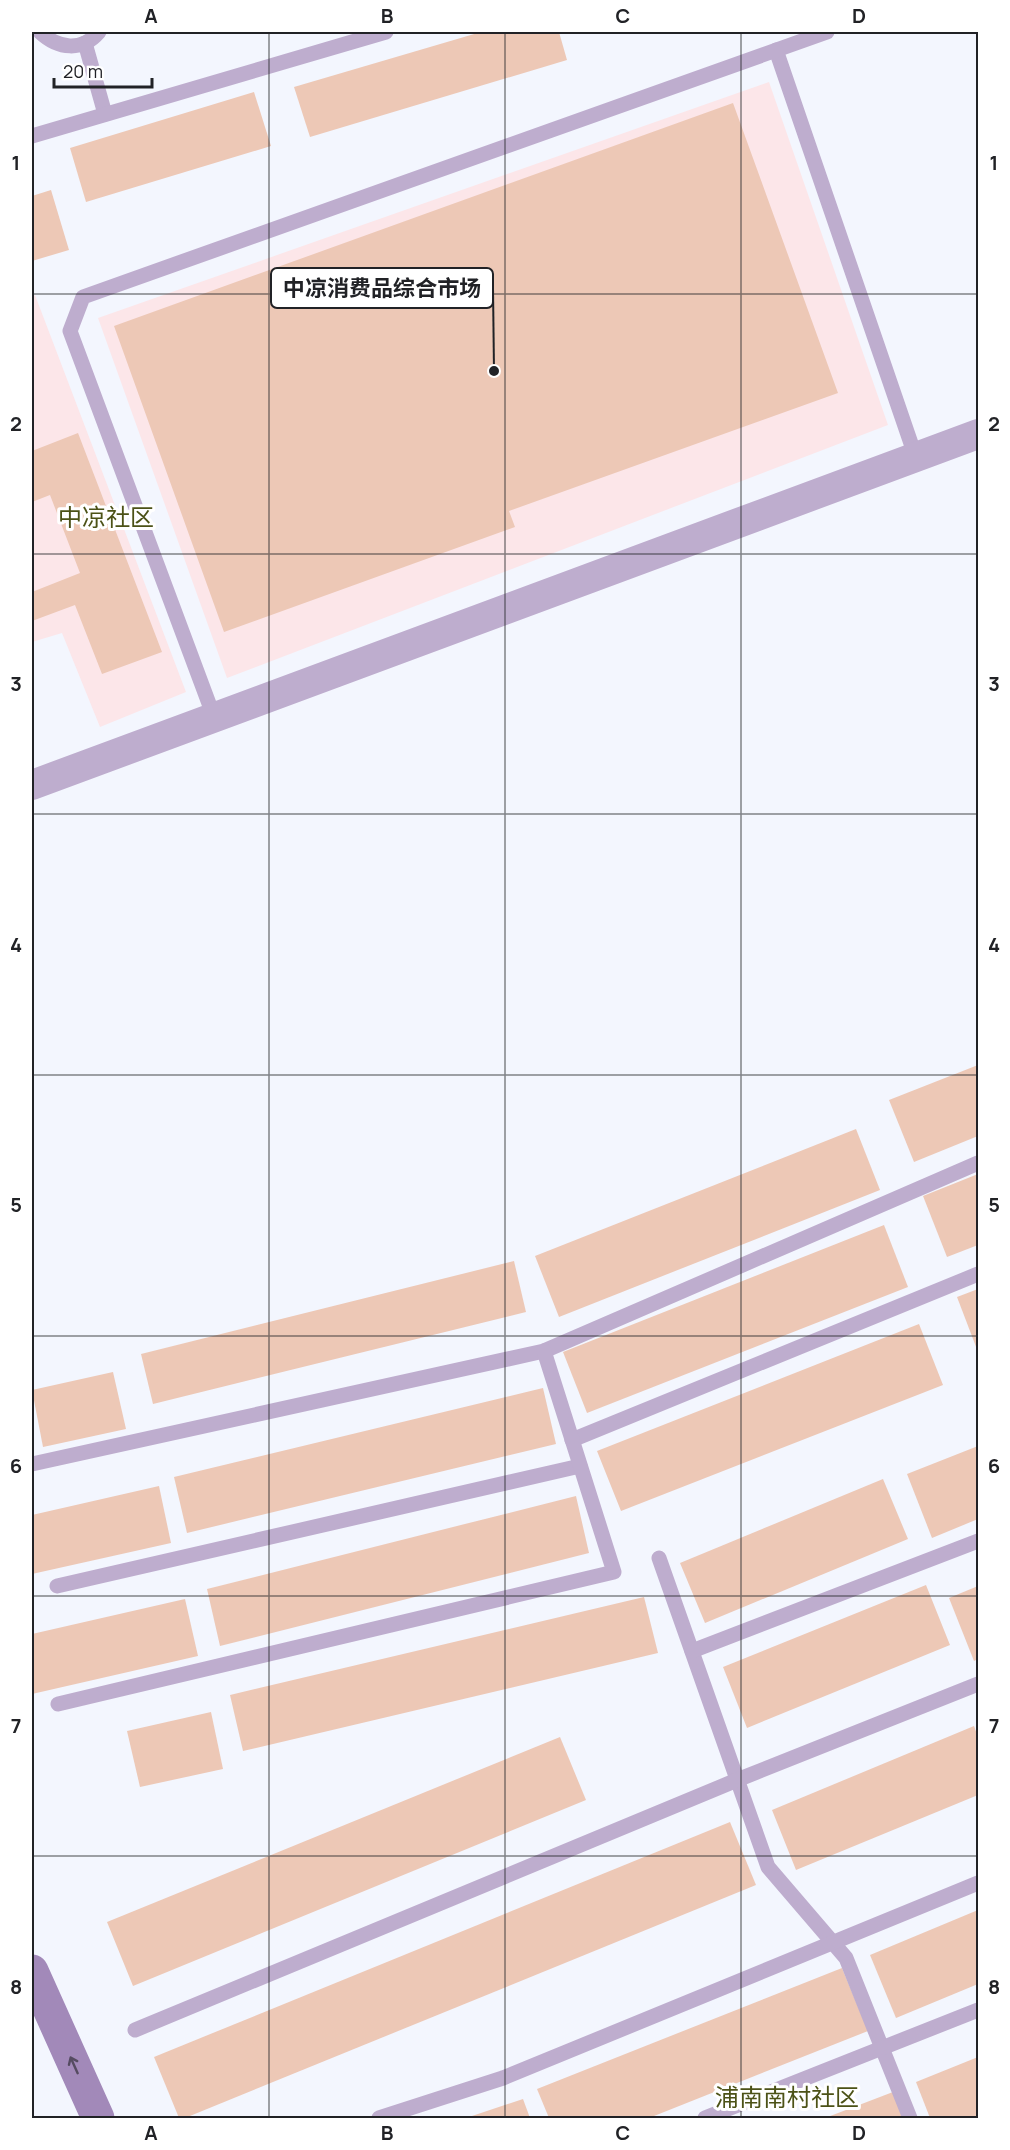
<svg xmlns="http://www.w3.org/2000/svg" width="1010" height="2150" viewBox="0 0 1010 2150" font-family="Manrope,'Noto Sans SC',sans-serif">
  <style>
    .commercial { fill: #fce6e9 }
    .building { fill: #edc8b6 }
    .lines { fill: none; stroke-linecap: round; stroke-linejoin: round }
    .service { stroke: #beadce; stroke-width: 15 }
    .minor { stroke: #beadce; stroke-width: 30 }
    .secondary { stroke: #a289b9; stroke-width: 33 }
    .oneway { stroke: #554b61 }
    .grid { fill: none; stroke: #212226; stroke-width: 1.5; stroke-opacity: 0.55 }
    .labels { text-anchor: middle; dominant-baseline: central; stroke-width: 6; stroke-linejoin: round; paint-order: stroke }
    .quarter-label { font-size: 24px; fill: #4c5217; stroke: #fff }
    .leader { fill: none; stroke: #212226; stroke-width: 2 }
    .callout-dot { fill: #212226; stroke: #fff; stroke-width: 2 }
    .callout { fill: #fff; stroke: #212226; stroke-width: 2 }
    .callout-label { font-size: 22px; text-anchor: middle; font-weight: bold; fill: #212226 }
    .neatline { fill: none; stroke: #212226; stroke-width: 2 }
    .grid-label { font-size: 20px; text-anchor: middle; font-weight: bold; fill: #212226 }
  </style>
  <rect width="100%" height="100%" fill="#f3f6fe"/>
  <g class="commercial">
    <polygon points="769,82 888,425 227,678 98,318"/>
    <polygon points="35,295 186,692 100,727 62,633 32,642 32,297"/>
  </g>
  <g class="building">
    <polygon points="481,32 559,32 567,60 310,137 294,87"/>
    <polygon points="254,92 271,146 86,202 70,148"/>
    <polygon points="733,103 838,393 509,511 515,527 224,632 114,326"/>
    <polygon points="51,190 69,250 32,261 32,196"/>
    <polygon points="78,433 162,652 102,674 75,605 32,621 32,592 80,573 50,495 32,502 32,451"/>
    <polygon points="978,1065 978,1136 914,1162 889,1100"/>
    <polygon points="856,1129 880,1190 559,1317 535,1256"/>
    <polygon points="978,1174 978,1245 947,1257 923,1196"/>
    <polygon points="884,1225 908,1287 587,1413 563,1352"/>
    <polygon points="514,1261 526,1312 153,1404 141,1354"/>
    <polygon points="978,1289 978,1352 957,1297"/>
    <polygon points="919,1324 943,1385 621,1511 597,1451"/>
    <polygon points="113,1372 126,1429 43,1447 32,1390"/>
    <polygon points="543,1388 556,1444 187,1533 174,1477"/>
    <polygon points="978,1446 978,1519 932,1538 907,1474"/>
    <polygon points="883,1479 908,1539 705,1623 680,1563"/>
    <polygon points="159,1486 171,1543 32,1574 32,1515"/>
    <polygon points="576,1496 589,1553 220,1646 207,1589"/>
    <polygon points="926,1585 950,1645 747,1728 723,1667"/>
    <polygon points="978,1586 978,1659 974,1661 949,1598"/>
    <polygon points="644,1597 658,1653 243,1751 230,1695"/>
    <polygon points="185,1599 198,1656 32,1694 32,1634"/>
    <polygon points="211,1712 223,1769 140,1787 127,1731"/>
    <polygon points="974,1726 978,1737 978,1795 796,1870 772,1810"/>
    <polygon points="560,1737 586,1800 133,1986 107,1922"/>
    <polygon points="730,1822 756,1885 185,2118 179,2118 154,2057"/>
    <polygon points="978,1910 978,1984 896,2018 870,1955"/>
    <polygon points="842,1968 868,2031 649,2118 549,2118 537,2089"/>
    <polygon points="978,2057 978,2118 930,2118 916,2082"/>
    <polygon points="893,2092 903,2118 825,2118"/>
    <polygon points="523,2099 530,2118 466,2118"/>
  </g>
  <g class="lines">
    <g class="service">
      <path d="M 40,32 C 58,49 82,52 99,32"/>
      <polyline points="85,43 105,114"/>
      <polyline points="776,50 916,458"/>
      <polyline points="32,136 386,32"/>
      <polyline points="214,717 70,331 83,297 827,32"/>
      <polyline points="572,1440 978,1274"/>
      <polyline points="32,1464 544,1351 978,1163"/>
      <polyline points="659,1558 768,1867 846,1958 910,2118"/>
      <polyline points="57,1586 580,1466"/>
      <polyline points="692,1651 978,1541"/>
      <polyline points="58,1704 614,1572 544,1351"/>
      <polyline points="135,2030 737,1780 978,1684"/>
      <polyline points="379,2118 503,2078 978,1883"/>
      <polyline points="705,2118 978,2010"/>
    </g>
    <polyline class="minor" points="32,785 978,434"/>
    <polyline class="secondary" points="32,1971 98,2118"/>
  </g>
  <defs><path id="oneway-shaft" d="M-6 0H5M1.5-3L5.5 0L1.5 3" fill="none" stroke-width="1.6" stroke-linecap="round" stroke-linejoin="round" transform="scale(1.5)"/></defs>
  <use class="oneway" href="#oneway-shaft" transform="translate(74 2065) rotate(-114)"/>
  <path class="grid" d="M 269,32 L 269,2118M 505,32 L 505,2118M 741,32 L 741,2118M 32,294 L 978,294M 32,554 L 978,554M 32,814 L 978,814M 32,1075 L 978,1075M 32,1336 L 978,1336M 32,1596 L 978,1596M 32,1856 L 978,1856"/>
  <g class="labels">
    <g class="quarter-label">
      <text x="106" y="516">中凉社区</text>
      <text x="787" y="2096">浦南南村社区</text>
    </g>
  </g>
  <path class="leader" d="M494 371L493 288"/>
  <circle class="callout-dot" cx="494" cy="371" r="6"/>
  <rect class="callout" x="271" y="268" width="222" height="40" rx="6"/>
  <g class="callout-label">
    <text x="382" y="296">中凉消费品综合市场</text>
  </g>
  <rect width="1010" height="2150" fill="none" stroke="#ffffff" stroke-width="66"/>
  <path d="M54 78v9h98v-9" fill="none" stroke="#212226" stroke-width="3"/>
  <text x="63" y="78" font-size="18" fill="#212226" stroke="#ffffff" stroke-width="4.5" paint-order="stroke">20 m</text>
  <rect x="33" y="33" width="944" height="2084" class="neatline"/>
  <g class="grid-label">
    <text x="151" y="23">A</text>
    <text x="387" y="23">B</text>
    <text x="623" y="23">C</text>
    <text x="859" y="23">D</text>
    <text x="16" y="170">1</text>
    <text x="994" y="170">1</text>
    <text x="16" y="431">2</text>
    <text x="994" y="431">2</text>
    <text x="16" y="691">3</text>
    <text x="994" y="691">3</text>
    <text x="16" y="952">4</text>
    <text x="994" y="952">4</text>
    <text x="16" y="1212">5</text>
    <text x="994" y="1212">5</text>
    <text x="16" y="1473">6</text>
    <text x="994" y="1473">6</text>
    <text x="16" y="1733">7</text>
    <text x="994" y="1733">7</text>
    <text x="16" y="1994">8</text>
    <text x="994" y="1994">8</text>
    <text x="151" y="2140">A</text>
    <text x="387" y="2140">B</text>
    <text x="623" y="2140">C</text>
    <text x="859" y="2140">D</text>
  </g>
</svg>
